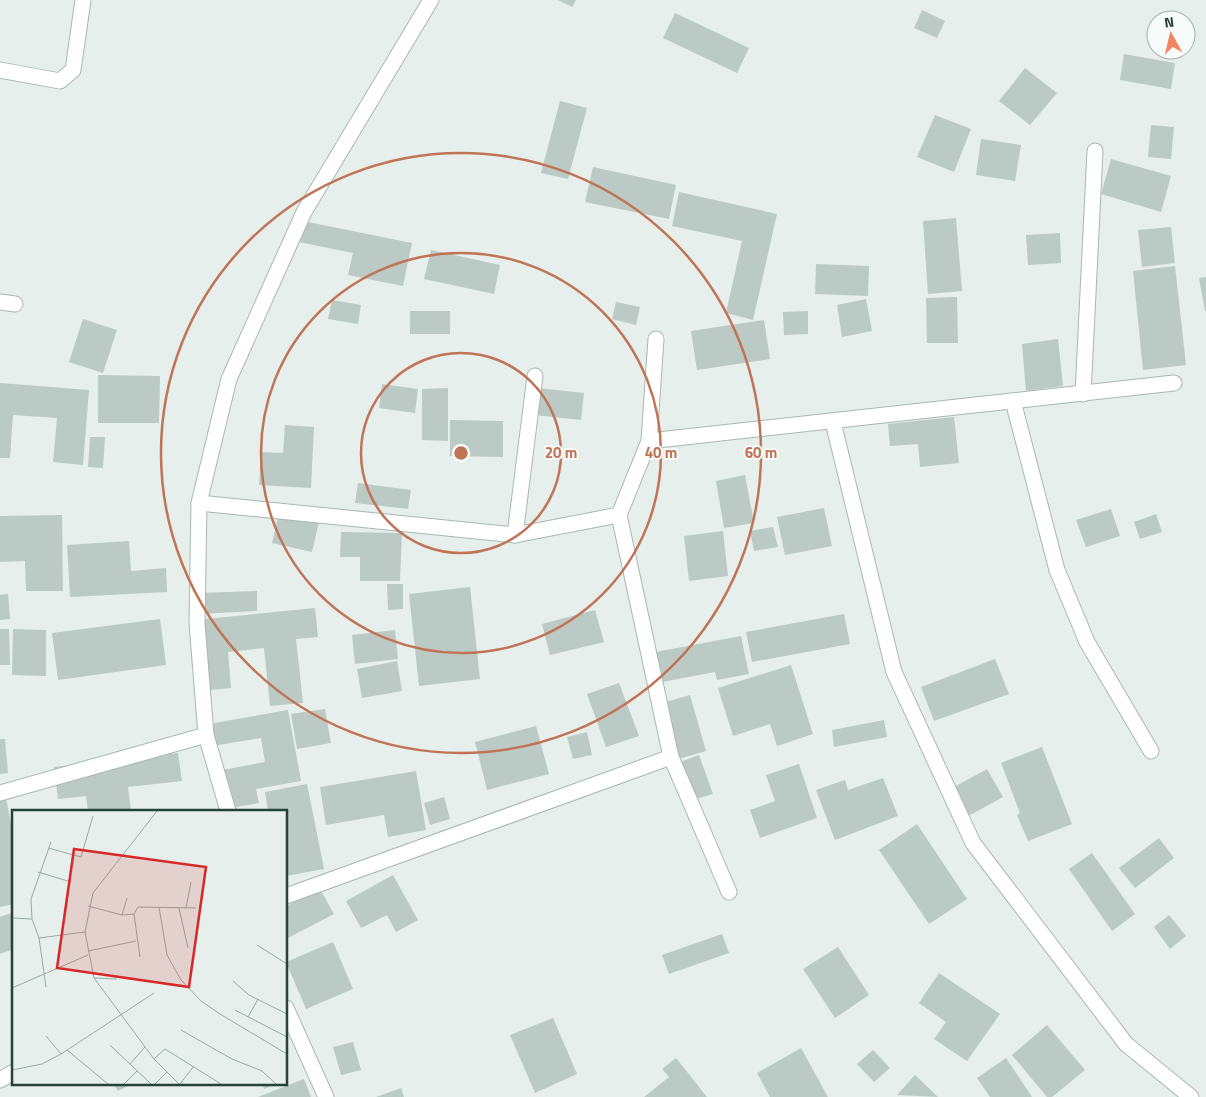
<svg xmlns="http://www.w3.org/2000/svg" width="1206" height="1097" viewBox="0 0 1206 1097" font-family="'Titillium Web',sans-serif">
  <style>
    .building { fill: #bbcac4 }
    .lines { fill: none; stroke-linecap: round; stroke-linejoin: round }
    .minor-casing { stroke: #a8b8b2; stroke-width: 17 }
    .minor { stroke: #fff; stroke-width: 15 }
    .ring { fill: none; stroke: #c07456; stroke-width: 2.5 }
    .inset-road { fill: none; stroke: #98aaa4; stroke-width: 1 }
    .view { fill: #d62828; fill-opacity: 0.15; stroke: #d62828; stroke-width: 2.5 }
    .inset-edge { fill: none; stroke: #24423a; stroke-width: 2.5 }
    .centre { fill: #c07456; stroke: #f7fbf9; stroke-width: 2.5 }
    .ring-label { font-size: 15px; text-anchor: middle; font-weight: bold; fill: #c07456; stroke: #f7fbf9; stroke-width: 4; stroke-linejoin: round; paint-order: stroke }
  </style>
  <rect width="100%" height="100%" fill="#e6efeb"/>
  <g class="building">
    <polygon points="558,0 576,0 572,7"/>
    <polygon points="922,10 945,21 937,38 914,28"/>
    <polygon points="675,13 749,48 737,73 663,38"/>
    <polygon points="1124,54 1175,63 1171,89 1120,80"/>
    <polygon points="1025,68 1057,93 1030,125 999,101"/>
    <polygon points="560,101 587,108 568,179 541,173"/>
    <polygon points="935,115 971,129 954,172 917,157"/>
    <polygon points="1151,125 1174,127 1171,159 1148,157"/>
    <polygon points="981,139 1021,145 1015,181 976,175"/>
    <polygon points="1111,159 1171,176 1161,212 1101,194"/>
    <polygon points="593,167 676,185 669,219 585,202"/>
    <polygon points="679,192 777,214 753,320 726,313 742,241 672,226"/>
    <polygon points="956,218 962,291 928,294 923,221"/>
    <polygon points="293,219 412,243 403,286 348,275 353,253 289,240"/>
    <polygon points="1171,227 1175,263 1142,267 1138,230"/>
    <polygon points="1060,233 1061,263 1028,265 1026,235"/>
    <polygon points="431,250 500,265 494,294 424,279"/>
    <polygon points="816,264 869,266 868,296 815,294"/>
    <polygon points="1175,266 1186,365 1143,370 1133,271"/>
    <polygon points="1206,277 1206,311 1205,311 1199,278"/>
    <polygon points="957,297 958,343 927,343 926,298"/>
    <polygon points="866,299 872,331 842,337 837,305"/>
    <polygon points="332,300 361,305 358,324 328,319"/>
    <polygon points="616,302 640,307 636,325 612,319"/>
    <rect x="410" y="311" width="40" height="23"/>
    <polygon points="808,311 808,334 784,335 783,312"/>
    <polygon points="83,319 117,330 103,373 69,362"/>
    <polygon points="764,320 770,359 697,370 691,331"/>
    <polygon points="1058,339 1063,386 1026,391 1022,344"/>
    <polygon points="98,375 160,376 159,423 98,423"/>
    <polygon points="0,383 89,390 83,465 53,462 57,418 13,415 10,458 0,458"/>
    <polygon points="382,384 418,389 415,413 379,408"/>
    <polygon points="448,388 448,441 422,440 422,389"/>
    <polygon points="538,388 584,393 581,420 534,415"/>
    <polygon points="954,417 959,463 920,467 918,444 890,446 888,424"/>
    <polygon points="450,420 503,421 503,457 450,456"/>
    <polygon points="285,425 314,427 311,488 259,485 261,452 283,453"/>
    <polygon points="90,437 105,437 103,468 88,467"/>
    <polygon points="745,475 754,523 724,528 716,481"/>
    <polygon points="358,483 411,490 408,509 355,503"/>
    <polygon points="824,508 832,546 785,555 777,517"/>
    <polygon points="1111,509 1120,536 1086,547 1076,520"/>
    <polygon points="279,513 319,522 312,552 272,543"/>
    <polygon points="1156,514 1162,532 1140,539 1134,522"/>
    <polygon points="62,515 63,591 26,591 25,561 0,562 0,516"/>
    <polygon points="773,527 778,547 754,551 750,531"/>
    <polygon points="723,531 728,576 689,581 684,536"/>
    <polygon points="341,532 402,533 400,581 360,581 360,557 340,557"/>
    <polygon points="129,541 131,571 166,568 167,592 70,597 67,545"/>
    <polygon points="387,584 403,584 403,609 388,610"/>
    <polygon points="470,587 480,679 419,686 409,594"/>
    <polygon points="257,591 257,611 200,614 199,593"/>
    <polygon points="8,594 10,619 0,620 0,595"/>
    <polygon points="315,608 318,637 296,639 303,703 270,706 264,648 228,652 231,688 202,691 195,620"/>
    <polygon points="595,610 604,642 550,655 542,624"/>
    <polygon points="844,614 850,644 752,662 746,632"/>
    <polygon points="160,619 166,665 58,680 52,633"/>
    <polygon points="0,629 9,629 10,665 0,665"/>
    <polygon points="13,629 46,630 46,676 12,675"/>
    <polygon points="395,630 398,659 355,664 352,635"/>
    <polygon points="741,636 749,674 717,680 715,672 651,684 645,654"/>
    <polygon points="995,659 1009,694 934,721 921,687"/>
    <polygon points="397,661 402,691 362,698 357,669"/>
    <polygon points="791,665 813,734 777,746 770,724 733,736 718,688"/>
    <polygon points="619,683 639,736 606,747 587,694"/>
    <polygon points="690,695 706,751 678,759 662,703"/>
    <polygon points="325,709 331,743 297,749 291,714"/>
    <polygon points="288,710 301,781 256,789 259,803 225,809 217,771 265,762 261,738 212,746 209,724"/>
    <polygon points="884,720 887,737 834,747 832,730"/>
    <polygon points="536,726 549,774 487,790 475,742"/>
    <polygon points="587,732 592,755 573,759 567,737"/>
    <polygon points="0,739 5,739 8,773 0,774"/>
    <polygon points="1042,747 1072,824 1028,841 1017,815 1020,813 1001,763"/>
    <polygon points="178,753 182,781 128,787 131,811 88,811 86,796 58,799 54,767"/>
    <polygon points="699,755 713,794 693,800 680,762"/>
    <polygon points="799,764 817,818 760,838 750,810 775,801 766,775"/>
    <polygon points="987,769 1003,797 961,820 945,792"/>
    <polygon points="416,771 426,830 388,837 384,815 326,825 320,787"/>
    <polygon points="883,778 898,816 835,840 816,790 845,780 848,790"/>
    <polygon points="307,784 324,869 286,876 286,811 268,811 265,792"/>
    <polygon points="5,793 14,839 14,904 0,907 0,794"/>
    <polygon points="444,797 450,819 430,825 424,803"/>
    <polygon points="917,824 967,899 929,924 879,850"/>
    <polygon points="1159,838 1174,858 1135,888 1119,868"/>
    <polygon points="1092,853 1135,914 1112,931 1069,869"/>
    <polygon points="393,875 418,920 396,932 387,915 361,928 346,901"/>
    <polygon points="320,889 334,914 286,939 286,906"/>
    <polygon points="14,912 14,949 0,954 0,917"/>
    <polygon points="1169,915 1186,936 1170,949 1154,927"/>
    <polygon points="722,934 729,953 669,974 662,955"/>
    <polygon points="333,942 353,989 306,1009 286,962"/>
    <polygon points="838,947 869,995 835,1018 803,969"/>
    <polygon points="939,973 1000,1014 967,1061 934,1039 946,1022 919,1003"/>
    <polygon points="553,1018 577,1074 535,1093 510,1035"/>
    <polygon points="1047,1025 1085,1070 1052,1097 1047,1097 1012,1055"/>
    <polygon points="353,1042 361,1070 341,1075 333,1047"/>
    <polygon points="801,1048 828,1097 770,1097 757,1073"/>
    <polygon points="873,1050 890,1068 874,1082 857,1064"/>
    <polygon points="676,1058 707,1097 644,1097 669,1077 662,1069"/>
    <polygon points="1006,1058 1032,1097 990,1097 977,1078"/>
    <polygon points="915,1075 938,1097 897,1095"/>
    <polygon points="304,1079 311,1097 258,1097"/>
    <polygon points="113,1083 134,1083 118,1091"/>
    <polygon points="262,1083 279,1083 264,1089"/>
    <polygon points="401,1088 404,1097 376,1097"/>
  </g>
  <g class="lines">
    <defs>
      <g id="minor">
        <polyline points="0,70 60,81 73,70 83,0"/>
        <polyline points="0,302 15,304"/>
        <polyline points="1083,394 1095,151"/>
        <polyline points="1013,401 1057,570 1087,642 1151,751"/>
        <polyline points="833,422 894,672 973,843 1126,1044 1191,1097"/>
        <polyline points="649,441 656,339"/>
        <polyline points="199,503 515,535 619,515 649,441 1174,383"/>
        <polyline points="619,515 671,757 729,892"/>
        <polyline points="515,535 535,376"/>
        <polyline points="0,793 206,735"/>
        <polyline points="228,811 206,735 197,623 199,503 229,379 304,212 431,0"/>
        <polyline points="286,896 671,757"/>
        <polyline points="286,1008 326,1097"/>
        <polyline points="0,1080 14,1072"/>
      </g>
    </defs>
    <use href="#minor" class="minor-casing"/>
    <use href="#minor" class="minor"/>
  </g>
  <g class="ring">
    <circle cx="461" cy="453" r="100"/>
    <circle cx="461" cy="453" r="200"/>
    <circle cx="461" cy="453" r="300"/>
  </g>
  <g transform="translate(12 810)">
    <rect width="275" height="275" fill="#e6efeb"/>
    <path class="inset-road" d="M 145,1 L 81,83 L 73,122 L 82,168 L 142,249 L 167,274M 36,38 L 69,47 L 81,6M 26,62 L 59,72M 76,96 L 110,105 L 122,104 L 126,97 L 184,98M 147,97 L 155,145 L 169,170 L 189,191 L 208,204 L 275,244M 167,98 L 176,138M 174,98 L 179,72M 122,104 L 128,147M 110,105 L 115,88M 0,108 L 20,109M 27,128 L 73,122M 245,135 L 275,154M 76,141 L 124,131M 82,168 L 105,169M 221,171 L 237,185 L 275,204M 34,177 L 27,128 L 20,109 L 19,89 L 39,32M 0,178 L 76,145M 223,200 L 275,227M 236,207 L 246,189M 169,220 L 220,249 L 250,261 L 264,274M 34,226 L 49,244M 98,235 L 139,274M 55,240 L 96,274M 142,249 L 153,239 L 209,274M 118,254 L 133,237M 0,260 L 30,254 L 49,244 L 142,183M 112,274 L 125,261M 143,274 L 155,262M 168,274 L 182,256"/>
    <path class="view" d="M 62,39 L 194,57 L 177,177 L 45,158 Z"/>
    <rect width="275" height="275" class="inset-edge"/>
  </g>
  <circle cx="461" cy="453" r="8" class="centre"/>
  <g class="ring-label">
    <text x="561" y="458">20 m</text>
    <text x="661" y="458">40 m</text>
    <text x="761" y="458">60 m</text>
  </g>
  <g transform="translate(1171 35) rotate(352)"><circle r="24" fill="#f7fbf9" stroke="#a3b1ad"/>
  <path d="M0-4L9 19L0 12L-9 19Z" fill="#f4845f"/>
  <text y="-8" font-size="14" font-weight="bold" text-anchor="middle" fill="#24423a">N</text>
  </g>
</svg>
